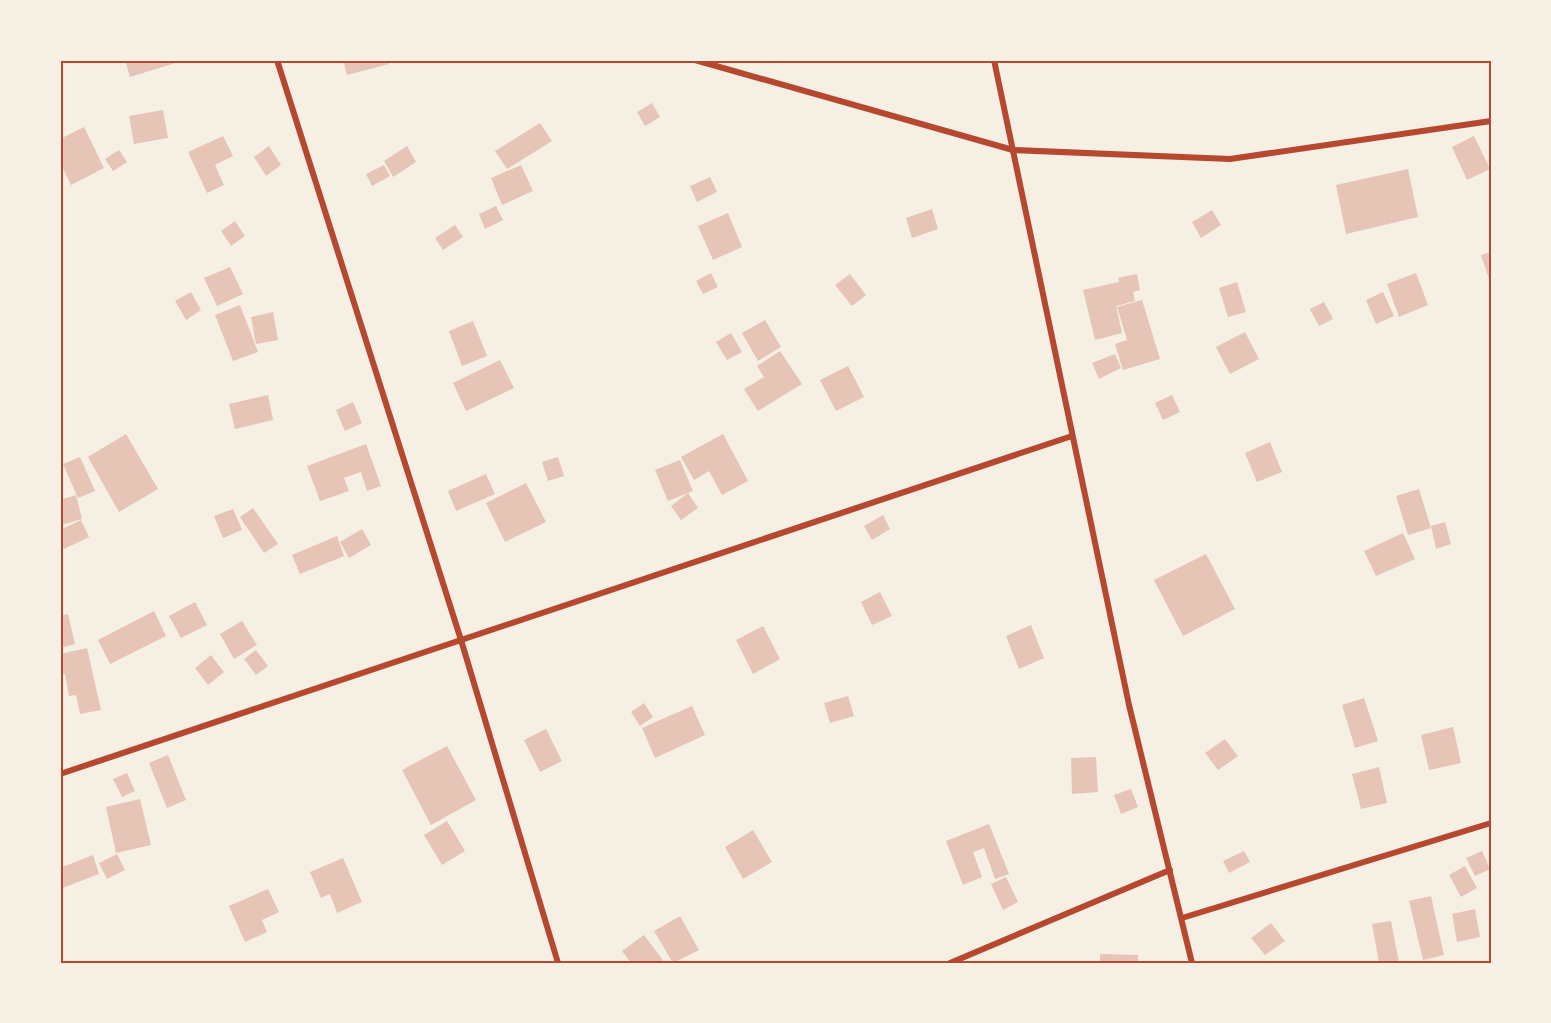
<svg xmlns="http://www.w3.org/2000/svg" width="1551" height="1023" viewBox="0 0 1551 1023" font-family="Signika,sans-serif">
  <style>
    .building { fill: #e6c5b7 }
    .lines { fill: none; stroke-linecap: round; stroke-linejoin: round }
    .minor { stroke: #b5482f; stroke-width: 6 }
    .neatline { fill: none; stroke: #b5482f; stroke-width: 2 }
  </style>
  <rect width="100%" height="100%" fill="#f6efe4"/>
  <g class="building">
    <polygon points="125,60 182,60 182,61 130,77"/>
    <polygon points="343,60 388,60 389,64 347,75"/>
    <polygon points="652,103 660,117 645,126 637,112"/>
    <polygon points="163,110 168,138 134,144 129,116"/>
    <polygon points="540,123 552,141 507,169 495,151"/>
    <polygon points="84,127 104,168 71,185 60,162 60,139"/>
    <polygon points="223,136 233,156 215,165 224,185 207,193 188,152"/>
    <polygon points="1474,136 1490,169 1467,180 1452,147"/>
    <polygon points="269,146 281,165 266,176 254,157"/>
    <polygon points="407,146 416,162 393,177 384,161"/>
    <polygon points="119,150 127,162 113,171 105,159"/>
    <polygon points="384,165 390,176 372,186 366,174"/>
    <polygon points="521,165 533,191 502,205 491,178"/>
    <polygon points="1408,169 1418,217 1346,234 1336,185"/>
    <polygon points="710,177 717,192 697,202 690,186"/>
    <polygon points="496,206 503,220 485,229 479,214"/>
    <polygon points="932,209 938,229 912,238 906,218"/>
    <polygon points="1212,210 1221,225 1201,238 1192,222"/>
    <polygon points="728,213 742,247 713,260 698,226"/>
    <polygon points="235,221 245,236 231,246 221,231"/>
    <polygon points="455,225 463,237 443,250 435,238"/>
    <polygon points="1491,252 1491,285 1481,255"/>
    <polygon points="230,267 243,294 217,306 204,278"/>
    <polygon points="711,273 718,287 703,294 696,281"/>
    <polygon points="1416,273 1428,305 1399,317 1387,284"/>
    <polygon points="850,274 866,295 852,306 835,285"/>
    <polygon points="1137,274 1140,290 1133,292 1135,301 1116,306 1122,333 1095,340 1083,290 1119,282 1118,278"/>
    <polygon points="1237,282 1246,312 1228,317 1219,288"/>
    <polygon points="191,292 201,310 186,320 175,301"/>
    <polygon points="1383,292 1394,316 1376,324 1366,300"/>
    <polygon points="1142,300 1160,359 1123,370 1115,344 1127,340 1117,307"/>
    <polygon points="1324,302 1333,319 1319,326 1310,309"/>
    <polygon points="240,305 258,352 233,361 215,315"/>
    <polygon points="273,312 278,340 256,344 251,317"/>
    <polygon points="765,320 781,347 758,361 742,333"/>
    <polygon points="473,321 487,356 462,366 449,331"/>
    <polygon points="1245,332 1259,359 1230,374 1216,347"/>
    <polygon points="731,333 742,352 727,360 716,342"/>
    <polygon points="780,351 802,384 758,411 744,389 764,377 757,366"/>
    <polygon points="1115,354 1121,368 1099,379 1092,363"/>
    <polygon points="500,360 514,388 466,411 453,383"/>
    <polygon points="848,366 864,397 836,411 820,380"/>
    <polygon points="268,395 273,420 235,429 229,404"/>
    <polygon points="1172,395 1180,412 1163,420 1155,403"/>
    <polygon points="353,402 362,423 345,431 336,410"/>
    <polygon points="126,434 158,489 119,512 88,457"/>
    <polygon points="723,434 748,481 722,495 709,471 694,480 681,457"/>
    <polygon points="1270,442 1282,472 1257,482 1245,453"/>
    <polygon points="366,444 381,486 367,491 361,472 344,478 349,491 320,501 307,466"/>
    <polygon points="80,457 95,491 78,498 63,464"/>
    <polygon points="558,457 564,476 548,481 542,462"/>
    <polygon points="680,460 693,491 668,501 655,470"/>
    <polygon points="486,474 495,494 456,511 448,491"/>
    <polygon points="526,483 546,522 505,542 486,503"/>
    <polygon points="1419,489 1431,528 1408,535 1396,496"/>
    <polygon points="688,493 698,508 681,520 671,506"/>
    <polygon points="76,495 82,519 61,525 60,500"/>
    <polygon points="253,508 278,544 264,553 240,517"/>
    <polygon points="233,509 242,530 223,538 214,516"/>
    <polygon points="883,515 890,529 872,540 864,526"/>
    <polygon points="81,520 89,537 64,549 60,541 60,530"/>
    <polygon points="1445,522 1451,544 1436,549 1431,526"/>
    <polygon points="362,529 371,545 349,558 340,542"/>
    <polygon points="1403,533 1415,559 1376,576 1364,551"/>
    <polygon points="337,536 344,556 300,574 292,555"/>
    <polygon points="1206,554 1235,609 1183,636 1154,580"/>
    <polygon points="880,592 892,616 872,625 861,602"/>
    <polygon points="195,602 207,625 181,638 169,616"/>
    <polygon points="154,611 166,636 110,664 98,640"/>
    <polygon points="68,614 75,644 60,648 60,616"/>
    <polygon points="242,621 257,645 234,659 220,634"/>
    <polygon points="1031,625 1044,658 1019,669 1006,636"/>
    <polygon points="763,626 780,659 753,674 736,640"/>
    <polygon points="87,648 101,710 80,714 76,695 69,696 65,674 60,675 60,654"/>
    <polygon points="256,650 268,666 256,675 244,659"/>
    <polygon points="211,655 224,672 208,685 195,668"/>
    <polygon points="848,696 854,716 830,723 824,703"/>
    <polygon points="1364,698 1378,741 1355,748 1342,705"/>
    <polygon points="644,703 653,717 640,726 631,712"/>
    <polygon points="692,706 705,735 655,758 642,728"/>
    <polygon points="1453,727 1461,763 1429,770 1421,735"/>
    <polygon points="546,729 562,761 540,772 524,740"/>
    <polygon points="1225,739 1238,756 1218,770 1205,753"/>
    <polygon points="447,746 476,800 431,825 402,770"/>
    <polygon points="168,755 186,800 167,808 149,763"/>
    <polygon points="1096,757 1098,792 1072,794 1071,758"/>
    <polygon points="1379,767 1387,803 1361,809 1352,774"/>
    <polygon points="127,773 135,791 122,797 113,779"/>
    <polygon points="1131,789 1138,807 1121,814 1114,795"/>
    <polygon points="140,799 151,845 116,853 106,807"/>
    <polygon points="447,821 465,851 442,865 424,835"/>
    <polygon points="989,824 1009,874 995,879 984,848 973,852 982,877 963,885 946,841"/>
    <polygon points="753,830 772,862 743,879 725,847"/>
    <polygon points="1244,851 1250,862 1229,873 1223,861"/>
    <polygon points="1482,851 1490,869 1475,876 1466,858"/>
    <polygon points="117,854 125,870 107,879 99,863"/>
    <polygon points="93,855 99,874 60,889 60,868"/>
    <polygon points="343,858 362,902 337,913 330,894 321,898 310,872"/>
    <polygon points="1465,866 1477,888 1461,897 1449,875"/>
    <polygon points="1006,877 1018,902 1003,910 991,884"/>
    <polygon points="268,889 279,912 262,920 267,932 245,942 229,906"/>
    <polygon points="1431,896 1444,955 1423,960 1409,901"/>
    <polygon points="1475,909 1480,937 1457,942 1452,914"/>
    <polygon points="680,916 699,950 673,963 654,931"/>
    <polygon points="1391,921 1399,963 1379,963 1372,924"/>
    <polygon points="1271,923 1285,941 1265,955 1251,938"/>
    <polygon points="644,935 665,963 631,963 622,951"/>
    <polygon points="1100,954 1138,955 1138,963 1100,963"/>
  </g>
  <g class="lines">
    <g class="minor">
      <polyline points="277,60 461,640 558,963"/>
      <polyline points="695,60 1013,150 1230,159 1491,121"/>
      <polyline points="994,60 1129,705 1192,963"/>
      <polyline points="60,774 1072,436"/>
      <polyline points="1182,918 1491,823"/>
      <polyline points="950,963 1170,870"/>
    </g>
  </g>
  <rect width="1551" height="1023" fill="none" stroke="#f6efe4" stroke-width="123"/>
  <rect x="62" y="62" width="1428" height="900" class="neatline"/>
</svg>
